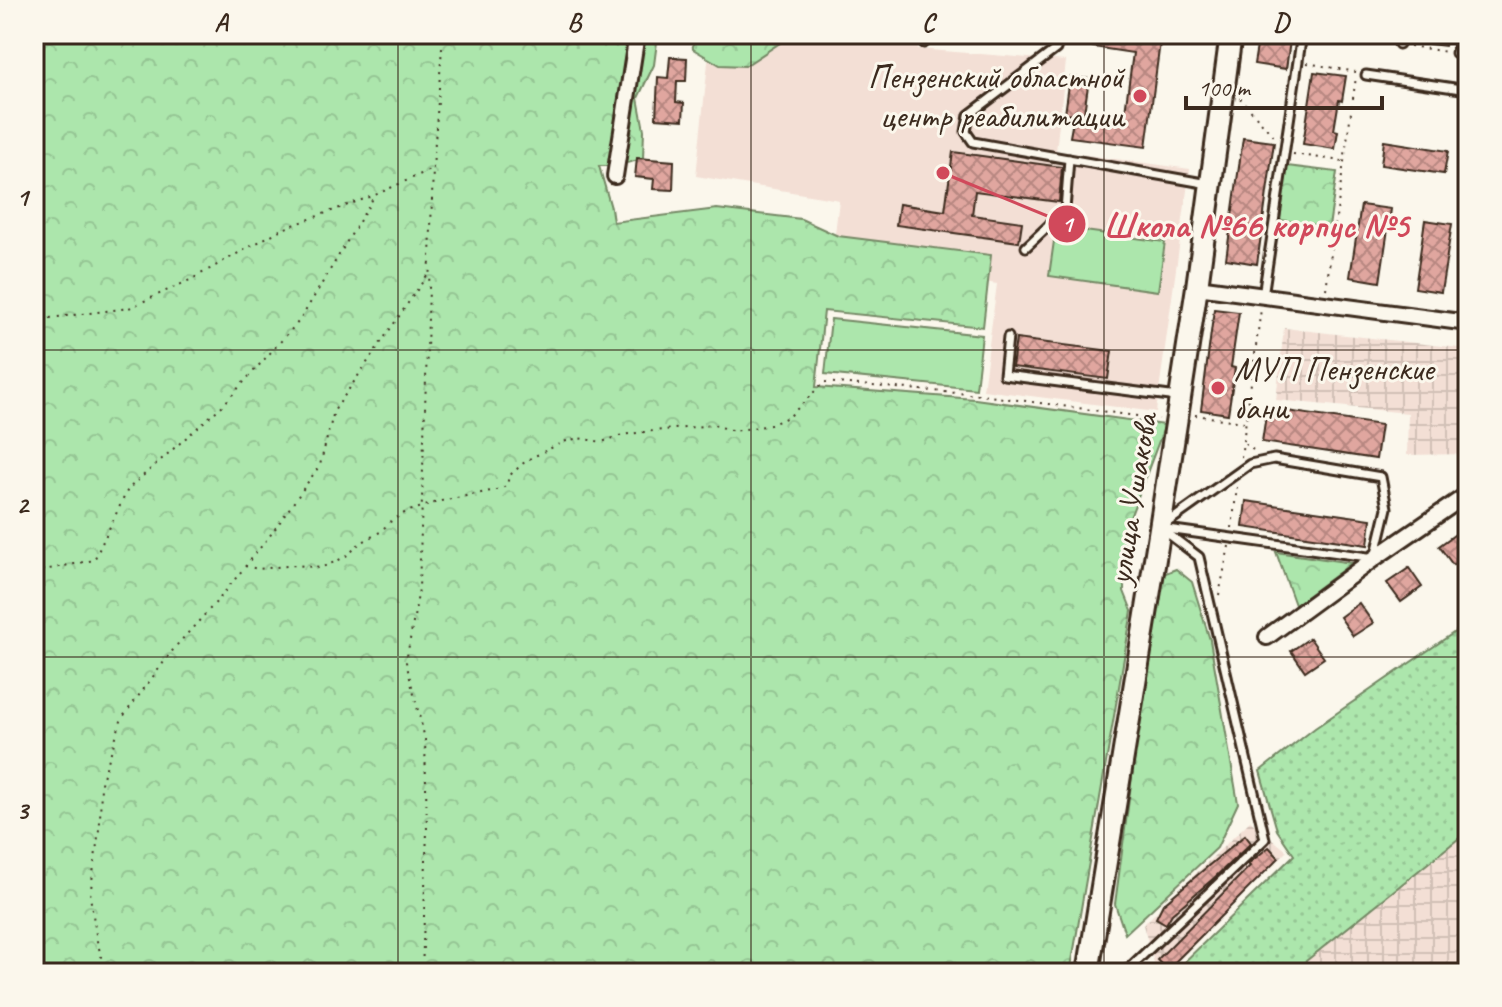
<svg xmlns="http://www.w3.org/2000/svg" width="1502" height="1007" viewBox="0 0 1502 1007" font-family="Caveat,sans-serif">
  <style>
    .built { fill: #f3dfd5 }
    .industrial { fill: url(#industrial-grid) }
    .grass { fill: #ace6ac; stroke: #748865; stroke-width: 2 }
    .forest { fill: url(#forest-crowns); stroke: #748865; stroke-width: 2 }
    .garden { fill: url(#garden-dots); stroke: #748865; stroke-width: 2 }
    .building { fill: url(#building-cross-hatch); stroke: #3b2a1e; stroke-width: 2 }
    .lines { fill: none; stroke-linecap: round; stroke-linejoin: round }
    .service-casing { stroke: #3b2a1e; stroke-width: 13 }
    .minor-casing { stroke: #3b2a1e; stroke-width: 20 }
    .secondary-casing { stroke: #3b2a1e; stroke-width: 26 }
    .path { stroke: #3b2a1e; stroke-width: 2; stroke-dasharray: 2 6; stroke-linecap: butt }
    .service { stroke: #fbf7ec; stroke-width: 7 }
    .minor { stroke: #fbf7ec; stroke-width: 14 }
    .secondary { stroke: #fbf7ec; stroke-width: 20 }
    .grid { fill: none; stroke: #3b2a1e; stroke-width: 2; stroke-opacity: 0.55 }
    .poi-dot { fill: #d1495b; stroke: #fbf7ec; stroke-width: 3 }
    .labels { text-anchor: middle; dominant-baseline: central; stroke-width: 6; stroke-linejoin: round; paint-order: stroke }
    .poi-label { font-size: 34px; fill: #3b2a1e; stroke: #fbf7ec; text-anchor: end }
    .street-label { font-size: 34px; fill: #3b2a1e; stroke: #fbf7ec }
    .leader { fill: none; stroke: #d1495b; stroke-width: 3 }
    .callout-dot { fill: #d1495b; stroke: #fbf7ec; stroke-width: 3 }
    .mark-label { font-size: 24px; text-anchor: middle; font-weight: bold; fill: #fff }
    .callout-label { font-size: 36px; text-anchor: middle; font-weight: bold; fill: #d1495b; stroke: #fbf7ec; stroke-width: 6; stroke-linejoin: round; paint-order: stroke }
    .neatline { fill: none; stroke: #3b2a1e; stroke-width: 3 }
    .grid-label { font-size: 26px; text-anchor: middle; font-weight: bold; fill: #3b2a1e }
  </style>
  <defs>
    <pattern id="industrial-grid" width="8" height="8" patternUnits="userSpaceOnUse" patternTransform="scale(2)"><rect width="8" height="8" fill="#f3dfd5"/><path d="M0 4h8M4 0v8" fill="none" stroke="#d1c0b6"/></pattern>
    <pattern id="forest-crowns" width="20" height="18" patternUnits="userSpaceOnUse" patternTransform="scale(2)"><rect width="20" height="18" fill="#ace6ac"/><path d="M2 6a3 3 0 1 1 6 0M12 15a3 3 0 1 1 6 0" fill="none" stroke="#95c594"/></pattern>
    <pattern id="garden-dots" width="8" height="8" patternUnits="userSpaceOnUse" patternTransform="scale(2)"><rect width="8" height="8" fill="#ace6ac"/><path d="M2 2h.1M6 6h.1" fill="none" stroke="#95c594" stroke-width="1.8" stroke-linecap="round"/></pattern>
    <pattern id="building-cross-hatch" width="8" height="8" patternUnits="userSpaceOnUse" patternTransform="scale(2)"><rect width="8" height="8" fill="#e0a69f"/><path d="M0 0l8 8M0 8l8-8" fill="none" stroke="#b78781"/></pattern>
  </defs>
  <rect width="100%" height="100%" fill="#fbf7ec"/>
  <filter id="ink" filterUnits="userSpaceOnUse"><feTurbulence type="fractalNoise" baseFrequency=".0125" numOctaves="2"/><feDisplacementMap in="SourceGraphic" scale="16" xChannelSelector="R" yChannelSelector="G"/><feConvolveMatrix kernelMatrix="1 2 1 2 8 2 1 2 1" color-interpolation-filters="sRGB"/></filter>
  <g filter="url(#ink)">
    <polygon class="built" points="711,34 920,34 918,49 1066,61 1056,151 1190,169 1156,412 983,390 997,284 832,259 839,200 696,176"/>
    <g class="industrial">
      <polygon points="1284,328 1468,349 1468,454 1407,455 1408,413 1276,400"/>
      <polygon points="1250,821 1287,851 1166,973 1157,973 1143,925"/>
      <polygon points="1468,831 1468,973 1291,973"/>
    </g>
    <g class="grass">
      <polygon points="1056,227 1165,242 1158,291 1049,276"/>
      <polygon points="831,319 982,335 976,389 825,374"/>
    </g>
    <g class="forest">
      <polygon points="34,34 658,34 654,65 638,98 644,130 643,159 614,166 599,166 611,208 613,222 717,209 801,219 838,236 991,255 983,327 824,311 816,387 975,399 1165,425 1125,531 1124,591 1132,611 1070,973 34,973"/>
      <polygon points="692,34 897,34 892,38 829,36 786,39 745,66 720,65 693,49"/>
      <polygon points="1287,166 1337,172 1329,227 1280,220"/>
      <polygon points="1276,552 1352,563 1295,605"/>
      <polygon points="1176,569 1192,582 1210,640 1238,803 1217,848 1125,934 1115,904 1145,679 1163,574"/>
    </g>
    <polygon class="garden" points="1468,623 1468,831 1291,973 1173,973 1294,855 1277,830 1260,771 1315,728"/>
    <g class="building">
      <polygon points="1094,34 1161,35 1146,147 1070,137 1074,115 1065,114 1070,77 1089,79 1084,113 1124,119 1133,53 1093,47"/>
      <polygon points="1259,34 1291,34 1286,69 1254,64"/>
      <polygon points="1406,34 1447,34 1445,46 1406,41"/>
      <polygon points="670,57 687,58 686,81 677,81 676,102 684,103 683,120 656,118 658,77 668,78"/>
      <polygon points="1314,72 1346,76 1342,101 1339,100 1334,130 1338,131 1335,149 1303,144"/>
      <polygon points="1243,138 1274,142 1257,264 1226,259"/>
      <polygon points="1384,141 1448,151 1444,174 1381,165"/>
      <polygon points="953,152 1062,167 1059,202 975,191 972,215 1022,222 1019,242 896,225 899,204 945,211"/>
      <polygon points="637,158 674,161 673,190 653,189 654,179 635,177"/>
      <polygon points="1361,205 1391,209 1380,282 1350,277"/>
      <polygon points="1425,220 1452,224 1441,292 1415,288"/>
      <polygon points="1214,309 1239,312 1231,367 1235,368 1228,414 1201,410"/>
      <polygon points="1016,339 1112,351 1108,379 1012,367"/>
      <polygon points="1267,408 1381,425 1376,459 1262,442"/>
      <polygon points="1246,501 1371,519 1368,545 1243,527"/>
      <polygon points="1457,533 1468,548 1468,554 1453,565 1439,546"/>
      <polygon points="1409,568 1422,587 1401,602 1387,583"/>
      <polygon points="1359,603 1373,623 1353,636 1340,617"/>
      <polygon points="1310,638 1324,658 1305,671 1291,651"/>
      <polygon points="1245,835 1251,843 1214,878 1172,914 1166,924 1156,918 1163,904"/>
      <polygon points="1269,847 1279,858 1167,970 1157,960 1250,866 1248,864"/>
    </g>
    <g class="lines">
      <defs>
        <g id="service">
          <polyline points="1060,34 1056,49 969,115 966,132 973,142 1209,184"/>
          <polyline points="924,43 925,34"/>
          <polyline points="1399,44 1400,34"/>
          <polyline points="1456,53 1460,34"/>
          <polyline points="1366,75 1468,90"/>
          <polyline points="1026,247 1065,210 1069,159"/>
          <polyline points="1263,296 1302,34"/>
          <polyline points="1008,337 1004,375 1178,397"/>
          <polygon points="1274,459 1381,477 1387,508 1375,558 1160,528 1250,464"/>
          <polyline points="1124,973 1265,839 1199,557 1162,529"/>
        </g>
        <g id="minor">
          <polyline points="615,176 637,34"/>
          <polyline points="1197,287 1468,323"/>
          <polyline points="1267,637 1375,558 1468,494"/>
        </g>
        <polyline id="secondary" points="1088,973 1160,528 1197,287 1231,34"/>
      </defs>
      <use href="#service" class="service-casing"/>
      <use href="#minor" class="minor-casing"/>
      <use href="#secondary" class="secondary-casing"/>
      <g class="path">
        <polyline points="1410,46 1447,52"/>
        <polyline points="1307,63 1356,72"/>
        <polyline points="1240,98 1275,138"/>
        <polyline points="1293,154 1342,161"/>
        <polyline points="1326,289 1356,77"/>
        <polyline points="34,320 129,308 190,280 280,230 375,195"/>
        <polyline points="1195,415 1244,422"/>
        <polyline points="1245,444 1256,452"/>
        <polyline points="1241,457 1261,309"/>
        <polyline points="1232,528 1237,487"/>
        <polyline points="245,566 258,569 296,565 320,568 337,561 349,554 359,544 380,532 390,522 406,512 441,501 501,489 507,485 509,476 527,460 563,442 578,438 602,442 622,435 644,432 714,425 734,431 770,425 790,416 824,382 981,395 1159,419"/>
        <polyline points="34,572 94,560 128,489 223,405 300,320 375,195 432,169"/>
        <polyline points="1219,595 1229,546"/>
        <polyline points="106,973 97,941 90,896 100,822 101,783 122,718 176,646 219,599 272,533 320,465 334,411 430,271"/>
        <polyline points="422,973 427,831 425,739 406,662 419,589 433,168 443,34"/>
      </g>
      <use href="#service" class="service"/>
      <use href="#minor" class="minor"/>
      <use href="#secondary" class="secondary"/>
    </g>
  </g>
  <path class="grid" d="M 398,34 L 398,973M 751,34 L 751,973M 1104,34 L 1104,973M 34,350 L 1468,350M 34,657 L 1468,657"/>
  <g class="poi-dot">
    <circle cx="1140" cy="96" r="8"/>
    <circle cx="1218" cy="388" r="8"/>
  </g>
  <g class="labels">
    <g class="poi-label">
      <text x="1124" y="76">Пензенский областной<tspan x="1124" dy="39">центр реабилитации</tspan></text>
      <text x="1234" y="368" text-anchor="start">МУП Пензенские<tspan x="1234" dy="39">бани</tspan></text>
    </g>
    <g class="street-label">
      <text transform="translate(1132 499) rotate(-81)">улица Ушакова</text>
    </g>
  </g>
  <path class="leader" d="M943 173L1067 224"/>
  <g class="callout-dot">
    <circle cx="943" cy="173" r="8"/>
    <circle cx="1067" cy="224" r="20"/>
  </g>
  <g class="mark-label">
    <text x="1067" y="232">1</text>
  </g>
  <g class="callout-label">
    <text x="1256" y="237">Школа №66 корпус №5</text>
  </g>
  <rect width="1502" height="1007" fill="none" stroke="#fbf7ec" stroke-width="88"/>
  <path d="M1186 96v12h196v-12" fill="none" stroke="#3b2a1e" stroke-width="4"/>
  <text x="1198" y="96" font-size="24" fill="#3b2a1e" stroke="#fbf7ec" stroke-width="6" paint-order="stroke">100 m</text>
  <rect x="44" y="44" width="1414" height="919" class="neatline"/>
  <g class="grid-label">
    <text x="221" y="31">A</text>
    <text x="574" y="31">B</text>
    <text x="928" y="31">C</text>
    <text x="1281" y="31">D</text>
    <text x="22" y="206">1</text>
    <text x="22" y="513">2</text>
    <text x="22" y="819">3</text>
  </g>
</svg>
